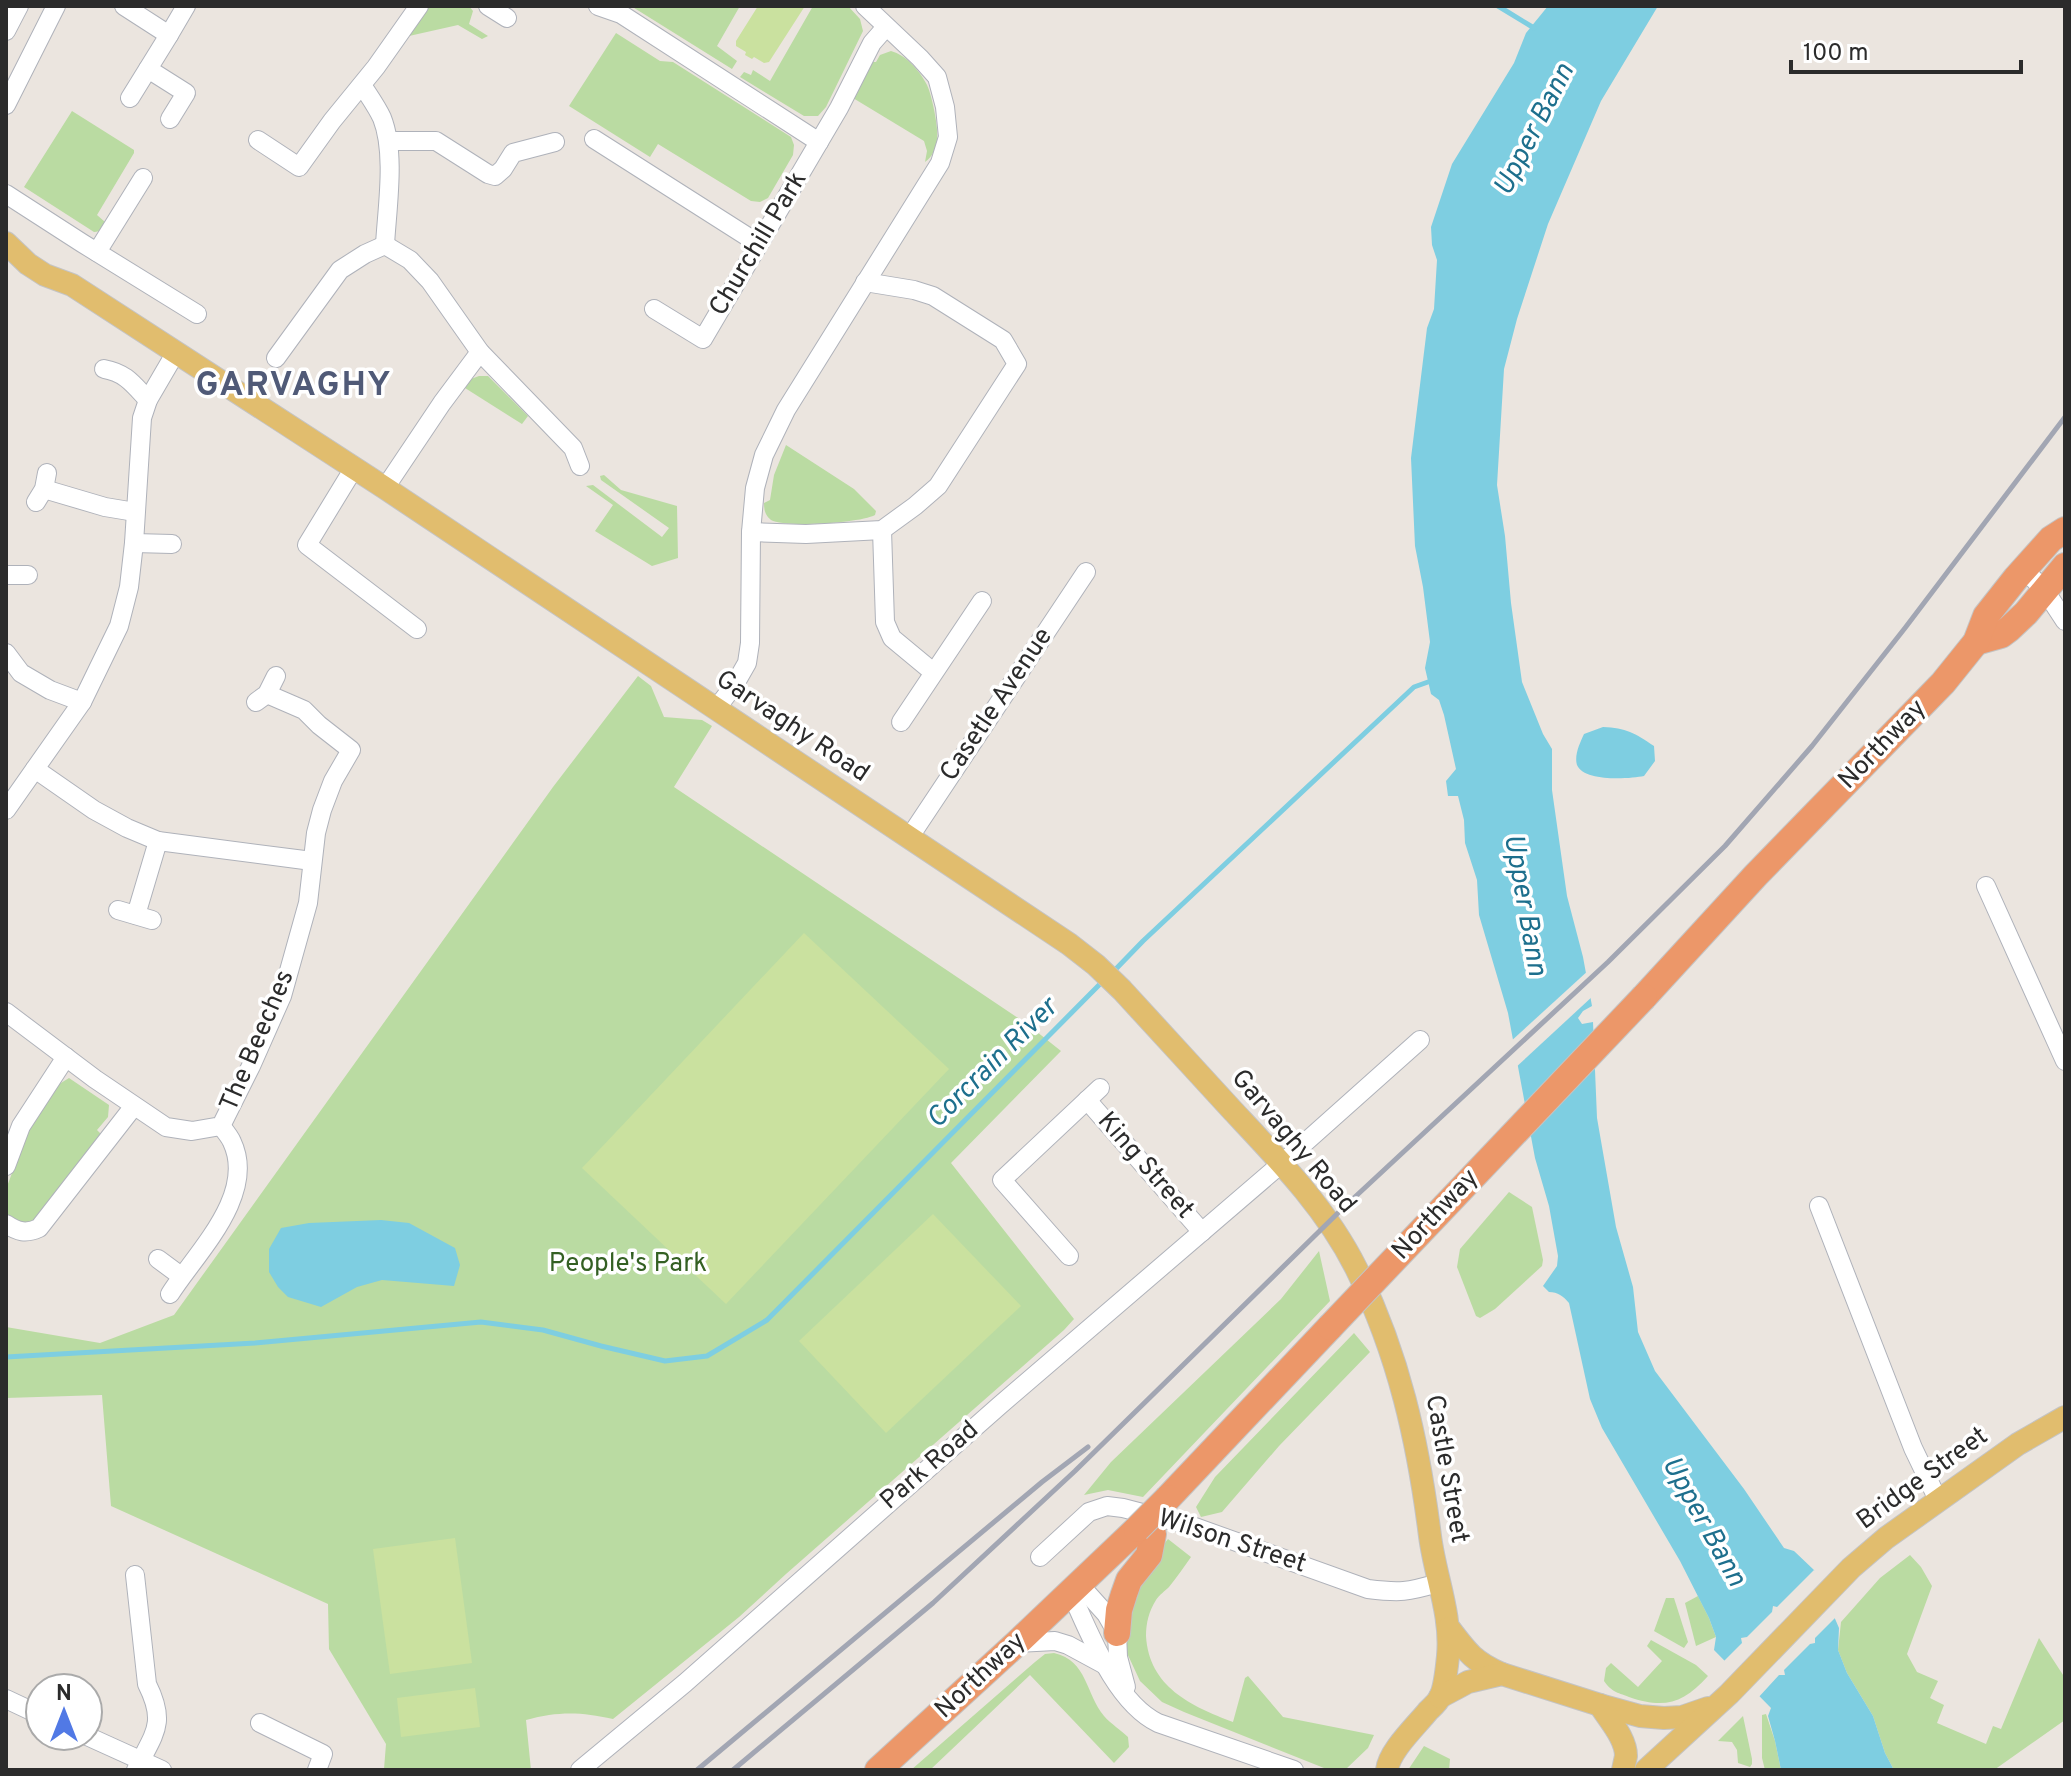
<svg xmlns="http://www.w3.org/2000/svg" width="2071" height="1776" viewBox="0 0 2071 1776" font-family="Overpass,sans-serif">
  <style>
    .green { fill: #badba2 }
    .pitch { fill: #cae19f }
    .water { fill: #7ecee1 }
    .pier { fill: #ebe5df }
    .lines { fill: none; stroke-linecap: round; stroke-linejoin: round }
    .stream { stroke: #7ecee1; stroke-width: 5 }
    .minor-casing { stroke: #afb2ba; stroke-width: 20 }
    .major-casing { stroke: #c4c4c4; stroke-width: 24 }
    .highway-casing { stroke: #c4c4c4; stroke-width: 28 }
    .minor { stroke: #fff; stroke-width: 18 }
    .major { stroke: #e1bd6e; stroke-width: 22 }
    .highway { stroke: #ec9769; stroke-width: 26 }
    .rail { stroke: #a2a6b3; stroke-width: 5 }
    .highway-bridge-casing { stroke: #c4c4c4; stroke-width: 28; stroke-linecap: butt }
    .highway-bridge { stroke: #ec9769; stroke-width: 26 }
    .labels { text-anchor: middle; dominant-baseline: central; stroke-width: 7; stroke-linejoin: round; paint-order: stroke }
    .street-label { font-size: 26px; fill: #2b2b2b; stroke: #fff }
    .park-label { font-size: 26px; fill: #346023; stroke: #fff }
    .water-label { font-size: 28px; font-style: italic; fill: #1d6f8d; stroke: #fff }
    .district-label { font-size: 34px; font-weight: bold; letter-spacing: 2px; fill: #505a77; stroke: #fff }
  </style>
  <rect width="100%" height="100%" fill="#ebe5df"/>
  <g class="green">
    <polygon points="427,6 469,6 473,11 469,24 488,36 482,39 458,25 409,36"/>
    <polygon points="631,6 740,6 717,46 737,61 732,69"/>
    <polygon points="813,6 848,6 860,19 863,31 826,107 818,116 804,116 740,77 744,72 751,75 753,70 770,81"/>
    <polygon points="616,33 660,61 673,62 791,137 794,145 793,155 768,198 760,202 751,201 658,144 650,157 569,106"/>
    <path d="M 891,51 C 906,55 920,71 927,85 C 932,95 939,130 937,140 C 936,149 932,157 925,162 L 927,151 L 924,141 L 853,98 L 872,62 L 876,62 L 880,55 Z"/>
    <path d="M 72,111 L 134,150 L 134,153 L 97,215 L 105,222 C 102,227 101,232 94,232 L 24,187 Z"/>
    <polygon points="479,376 488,376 528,416 522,424 465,388 471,379"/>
    <path d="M 786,445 L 854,489 L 876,511 L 875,515 C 861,523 784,528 771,520 C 765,515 764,510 764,503 L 770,500 L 774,475 Z"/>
    <polygon points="604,475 621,490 677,506 678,558 652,566 595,531 613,505 586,486 593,485 662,537 669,528 601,480 600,476"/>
    <path d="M 638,676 L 651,686 L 664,717 L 702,720 L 712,726 L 674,787 L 1027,1024 L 1061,1051 L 951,1163 L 1074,1319 L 1064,1330 L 786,1574 L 739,1617 L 613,1719 C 581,1712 559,1711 526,1720 L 531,1770 L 387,1770 L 384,1769 L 386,1744 L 329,1649 L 328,1604 L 111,1506 L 102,1395 L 6,1398 L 6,1327 L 100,1343 L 174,1315 L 553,787 Z"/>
    <polygon points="69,1078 109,1105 108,1117 97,1130 102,1135 32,1224 18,1226 6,1212 6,1189 31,1123 56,1086"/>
    <polygon points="1509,1192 1532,1207 1543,1260 1542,1266 1495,1309 1480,1318 1476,1316 1457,1267 1460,1249"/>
    <polygon points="1319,1251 1330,1301 1143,1497 1108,1490 1084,1495 1111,1462 1281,1299"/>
    <polygon points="1354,1333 1370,1352 1279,1446 1222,1512 1201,1517 1196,1507 1215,1477"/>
    <path d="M 1168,1539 L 1191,1557 C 1184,1567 1177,1577 1169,1587 C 1165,1591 1159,1595 1156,1600 C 1149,1611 1146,1623 1146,1636 C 1149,1687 1191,1706 1233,1722 L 1245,1678 L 1248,1676 L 1283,1717 L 1374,1735 L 1368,1748 L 1346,1769 L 1324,1768 L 1184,1712 L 1162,1702 L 1140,1681 L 1127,1653 L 1122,1631 L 1136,1579 Z"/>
    <polygon points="1910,1555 1921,1567 1932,1586 1907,1654 1917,1672 1938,1681 1930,1698 1944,1705 1937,1723 1986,1744 1993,1726 2001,1729 2039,1638 2065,1678 2065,1720 1994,1770 1894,1770 1885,1753 1873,1716 1847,1673 1838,1650 1841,1622 1880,1578"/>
    <polygon points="1698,1596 1709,1618 1716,1637 1696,1646 1685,1603"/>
    <polygon points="1666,1598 1674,1598 1688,1642 1684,1648 1654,1631"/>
    <path d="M 1651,1640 L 1696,1665 L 1708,1676 C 1683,1704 1664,1709 1629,1697 C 1616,1692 1612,1692 1604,1681 L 1606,1668 L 1611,1663 L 1638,1687 L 1662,1661 L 1647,1646 Z"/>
    <path d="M 1054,1653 C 1088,1661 1085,1693 1104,1716 C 1111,1724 1121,1730 1128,1737 L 1129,1747 L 1114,1763 L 1030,1675 L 930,1770 L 911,1770 L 1035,1662 L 1045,1654 Z"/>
    <polygon points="1766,1714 1775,1741 1781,1770 1765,1770 1762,1758 1762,1715"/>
    <polygon points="1743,1716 1752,1759 1752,1764 1750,1767 1738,1763 1737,1750 1732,1742 1718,1741"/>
    <polygon points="1424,1746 1450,1759 1449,1770 1408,1770"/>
  </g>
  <g class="pitch">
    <polygon points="758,6 805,6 769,62 764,63 754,57 752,59 745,55 746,52 736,46 736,41"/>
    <polygon points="804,933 949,1069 726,1304 582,1168"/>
    <polygon points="933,1214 1021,1306 886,1433 799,1341"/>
    <polygon points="455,1538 472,1663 390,1674 373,1549"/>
    <polygon points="475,1688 480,1727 401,1737 397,1698"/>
  </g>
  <g class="water">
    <path d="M 1548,6 L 1658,6 L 1601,101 L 1548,224 L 1517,319 L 1504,369 L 1497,485 L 1505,536 L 1511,603 L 1522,682 L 1543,734 L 1552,749 L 1552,790 L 1567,896 L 1583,957 L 1592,1006 L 1583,1011 L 1578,1018 L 1582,1024 L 1593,1022 L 1597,1118 L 1616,1227 L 1633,1287 L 1638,1332 L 1655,1371 L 1744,1489 L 1784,1548 L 1794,1551 L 1814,1570 L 1839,1628 L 1838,1650 L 1847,1673 L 1873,1716 L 1885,1753 L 1894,1770 L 1781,1770 L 1775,1741 L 1768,1716 L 1771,1708 L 1714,1650 L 1716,1637 L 1709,1618 L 1680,1561 L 1602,1428 L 1590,1399 L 1569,1303 C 1563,1296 1558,1292 1549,1292 L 1543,1286 L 1557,1266 L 1558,1256 L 1549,1206 L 1535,1158 L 1508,1013 L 1479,915 L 1477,880 L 1465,843 L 1464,820 L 1458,796 L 1448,796 L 1446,781 L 1456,769 L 1444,715 L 1439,700 L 1431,694 L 1425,668 L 1430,642 L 1423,587 L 1415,546 L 1411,458 L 1427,328 L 1434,309 L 1437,260 L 1432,245 L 1431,227 L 1452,164 L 1514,63 L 1526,33 Z"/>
    <path d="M 1603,727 C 1626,728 1635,733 1654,746 L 1655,761 L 1644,776 C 1629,779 1584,782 1577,765 C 1574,755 1580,743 1584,734 Z"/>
    <polygon points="381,1220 409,1223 455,1248 460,1265 454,1286 382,1280 357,1287 321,1307 288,1297 278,1287 269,1272 269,1249 281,1228 309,1223"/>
  </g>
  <g class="pier">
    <polygon points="1590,969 1594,995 1514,1069 1509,1043"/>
    <polygon points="1814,1570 1820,1575 1838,1615 1815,1638 1815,1643 1810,1644 1784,1670 1785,1675 1779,1675 1757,1699 1722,1663 1742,1643 1741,1638 1747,1637 1772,1612 1773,1606 1777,1607"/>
  </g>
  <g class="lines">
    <g class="stream">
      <polyline points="1498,6 1534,28"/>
      <polyline points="1112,973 1143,941 1414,687 1428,682"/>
      <polyline points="6,1357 255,1343 481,1322 543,1330 601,1346 665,1361 707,1356 767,1320 1104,980"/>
    </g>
    <defs>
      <g id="minor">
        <polyline points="124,6 169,35 130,98"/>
        <polyline points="488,6 507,18"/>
        <polyline points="598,6 621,14 819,142"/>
        <polyline points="6,31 19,6"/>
        <polyline points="169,35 186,6"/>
        <polyline points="148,69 186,93 170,119"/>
        <path d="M 362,85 C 369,96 377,107 382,118 C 396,153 387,208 385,245"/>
        <polyline points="6,105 56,6"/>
        <polyline points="594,139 759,244"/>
        <polyline points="258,140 299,167 332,121 376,67 419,6"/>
        <polyline points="388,141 436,141 488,174 495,176 503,169 513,153 555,142"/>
        <polyline points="6,194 82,243 197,314"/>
        <polyline points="97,252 143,178"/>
        <polyline points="654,309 703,339 839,108 872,43 886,27"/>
        <polyline points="276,358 340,270 365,254 385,245 410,260 430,281 480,352 573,448 580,466"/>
        <path d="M 104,369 C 126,373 133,384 148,400"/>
        <polyline points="354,468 307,545 417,629"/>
        <polyline points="385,488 442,403 480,352"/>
        <polyline points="44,489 105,507 135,512"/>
        <polyline points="36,502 44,489 47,473"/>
        <polyline points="882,530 885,622 892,638 933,672"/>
        <polyline points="751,532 806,534 882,530 915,506 938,486 1017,364 1003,340 933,296 914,290 865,282"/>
        <polyline points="134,543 172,544"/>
        <polyline points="2024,570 2044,589 2065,621"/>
        <polyline points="6,575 28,575"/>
        <polyline points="6,653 21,673 50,690 82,702"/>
        <polyline points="256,702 267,694 276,676"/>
        <polyline points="716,709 735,684 747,663 750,643 751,532 755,488 764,455 786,410 940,163 948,137 945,107 937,77 920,58 865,6"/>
        <polyline points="901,722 982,601"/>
        <polyline points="35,769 94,810 127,828 158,841 312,861"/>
        <polyline points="6,810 82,702 119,626 129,587 134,543 142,418 148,400 176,352"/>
        <polyline points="909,838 1086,572"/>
        <polyline points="1986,886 2065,1061"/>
        <polyline points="118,910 152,920"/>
        <polyline points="136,915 158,841"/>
        <polyline points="6,1012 95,1079 166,1127 192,1131 221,1126 251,1066 282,996 308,903 316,833 322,810 333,781 351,750 319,725 304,710 267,694"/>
        <polyline points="1087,1100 1202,1232"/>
        <polyline points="6,1166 21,1126 66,1057"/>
        <polyline points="1819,1206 1913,1448 1938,1500"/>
        <path d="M 6,1224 C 18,1232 26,1234 39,1228 L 134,1106"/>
        <polyline points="1069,1256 1002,1180 1100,1088"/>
        <polyline points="158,1259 181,1276"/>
        <path d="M 170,1294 C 196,1253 257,1195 232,1142 C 230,1137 225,1131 221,1126"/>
        <path d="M 1040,1557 L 1089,1512 L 1107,1506 L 1123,1508 L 1192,1526 L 1368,1589 C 1400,1593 1408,1592 1438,1583"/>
        <path d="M 135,1575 L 147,1684 C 167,1724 154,1733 136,1770"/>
        <polyline points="1079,1584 1106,1614 1117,1633 1118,1657 1126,1687"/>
        <path d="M 1071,1593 C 1090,1634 1115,1702 1158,1723 L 1294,1770"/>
        <polyline points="1017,1643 1055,1641 1068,1645 1105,1665"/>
        <polyline points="6,1699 40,1715"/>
        <polyline points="260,1723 323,1754 317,1770"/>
        <polyline points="87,1736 162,1770"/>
        <polyline points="580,1770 685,1683 999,1406 1281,1164 1420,1040"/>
      </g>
      <g id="major">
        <path d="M 6,243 L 28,264 L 45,275 L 72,285 L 385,488 L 1069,944 L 1096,965 L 1122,990 C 1159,1030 1196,1071 1233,1111 C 1278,1159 1326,1208 1356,1268 C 1399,1355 1418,1441 1430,1536 C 1435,1576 1452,1615 1448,1656 C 1447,1666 1445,1688 1440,1697 C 1438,1702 1432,1707 1428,1711 C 1416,1726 1389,1751 1387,1770"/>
        <path d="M 1449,1628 C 1467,1652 1474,1662 1502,1674"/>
        <polyline points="1440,1697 1468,1682 1502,1674 1600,1705 1640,1716 1664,1718 1682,1717 1708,1708"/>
        <path d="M 1600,1705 C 1609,1720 1626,1738 1626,1756 C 1625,1761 1624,1765 1623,1770"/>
        <polyline points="1646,1770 1729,1694 1851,1568 1886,1538 2018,1444 2065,1417"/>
      </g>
      <g id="highway">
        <polyline points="1976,642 2001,635 2009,629 2026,613 2065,566"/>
        <polyline points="1644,997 1756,875 1943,683 1976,642 1986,616 2016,578 2051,539 2065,530"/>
        <polyline points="1168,1498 1330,1327"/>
        <polyline points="1117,1633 1119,1610 1124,1594 1129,1580 1149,1555 1153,1534"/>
        <polyline points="878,1770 1017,1643 1137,1529"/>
      </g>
    </defs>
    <use href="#minor" class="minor-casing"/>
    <use href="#major" class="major-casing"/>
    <use href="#highway" class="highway-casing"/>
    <use href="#minor" class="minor"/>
    <use href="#major" class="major"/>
    <use href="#highway" class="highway"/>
    <g class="rail">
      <polyline points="697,1770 1042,1482 1088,1447"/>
      <polyline points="733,1770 933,1603 1075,1471 1342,1209 1608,962 1725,846 1812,746 1905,628 2065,417"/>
    </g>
    <defs>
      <g id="highway-bridge">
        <polyline points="1330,1327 1644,997"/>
        <polyline points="1137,1529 1168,1498"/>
      </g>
    </defs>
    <use href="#highway-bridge" class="highway-bridge-casing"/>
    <use href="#highway-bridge" class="highway-bridge"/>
  </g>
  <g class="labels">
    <g class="street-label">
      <text transform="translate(759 244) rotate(-59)">Churchill Park</text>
      <text transform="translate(997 705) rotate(-56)">Casetle Avenue</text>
      <text transform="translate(792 727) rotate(34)">Garvaghy Road</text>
      <text transform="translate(1883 745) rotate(-46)">Northway</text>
      <text transform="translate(258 1041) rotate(-67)">The Beeches</text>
      <text transform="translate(1293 1142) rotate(50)">Garvaghy Road</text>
      <text transform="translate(1145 1166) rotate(49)">King Street</text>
      <text transform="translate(1436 1215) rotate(-47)">Northway</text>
      <text transform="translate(930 1466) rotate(-41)">Park Road</text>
      <text transform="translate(1446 1469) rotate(80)">Castle Street</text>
      <text transform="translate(1923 1479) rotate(-36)">Bridge Street</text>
      <text transform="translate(1232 1542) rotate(18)">Wilson Street</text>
      <text transform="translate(981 1676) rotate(-43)">Northway</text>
    </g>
    <g class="park-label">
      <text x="628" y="1264">People's Park</text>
    </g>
    <g class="water-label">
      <text transform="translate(1535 130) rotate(-63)">Upper Bann</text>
      <text transform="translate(1524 905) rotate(80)">Upper Bann</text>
      <text transform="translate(993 1064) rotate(-45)">Corcrain River</text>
      <text transform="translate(1703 1522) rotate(61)">Upper Bann</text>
    </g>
    <g class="district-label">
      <text x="294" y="386">GARVAGHY</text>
    </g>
  </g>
  <rect width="2071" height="1776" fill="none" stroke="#2b2b2b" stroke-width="16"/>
  <g transform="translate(64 1712)"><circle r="38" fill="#ffffff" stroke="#aaaaaa" stroke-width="2"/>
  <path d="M0-6L14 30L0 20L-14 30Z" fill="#5179e5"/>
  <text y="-12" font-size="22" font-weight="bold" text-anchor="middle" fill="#2b2b2b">N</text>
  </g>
  <path d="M1791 60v12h230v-12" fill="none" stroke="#2b2b2b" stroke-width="4"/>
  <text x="1803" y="60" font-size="24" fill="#2b2b2b" stroke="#ffffff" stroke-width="6" paint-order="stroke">100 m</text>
</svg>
